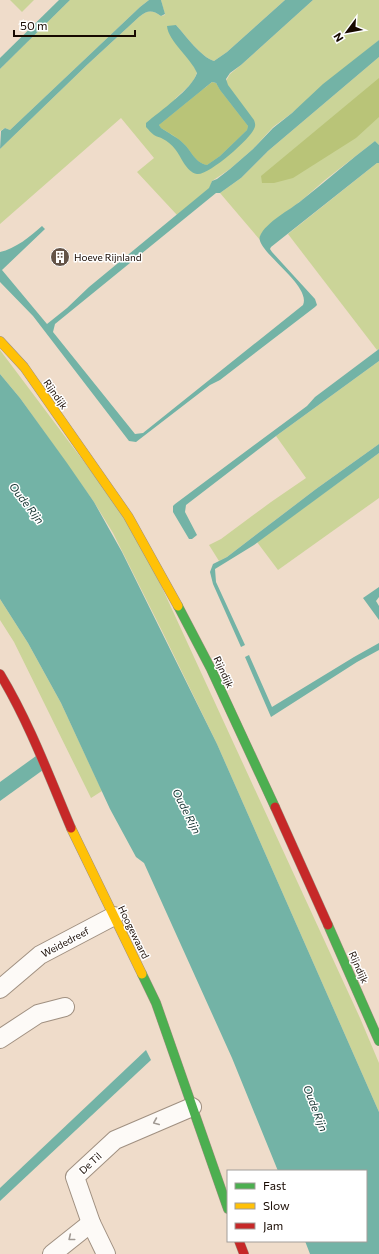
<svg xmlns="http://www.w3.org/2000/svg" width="379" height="1254" viewBox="0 0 379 1254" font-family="Commissioner,sans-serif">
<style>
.green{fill:#cbd498}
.forest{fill:#b9c478}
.water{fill:#73b3a6;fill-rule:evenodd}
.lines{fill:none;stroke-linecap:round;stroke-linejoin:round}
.street-casing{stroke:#a09081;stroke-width:20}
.fast-casing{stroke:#a09081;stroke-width:10}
.slow-casing{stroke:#a09081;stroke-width:10}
.jam-casing{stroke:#a09081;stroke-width:10}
.street{stroke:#fdfaf7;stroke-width:18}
.fast{stroke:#4caf50;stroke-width:9}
.slow{stroke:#ffc107;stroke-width:9}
.jam{stroke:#c62828;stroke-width:9}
.oneway{stroke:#a19a94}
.labels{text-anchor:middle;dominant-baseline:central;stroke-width:3;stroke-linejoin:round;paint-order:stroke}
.poi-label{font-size:10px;fill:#170900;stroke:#fff;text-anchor:start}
.street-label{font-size:10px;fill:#170900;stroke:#fff}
.water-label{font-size:11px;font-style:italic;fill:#14322f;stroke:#fff}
</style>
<rect width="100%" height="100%" fill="#efdcca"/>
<g class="green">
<path d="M10,0h24l-12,12z"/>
<path d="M70,0h79l-9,7 -130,123 -5,-2 -5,3v-62z"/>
<path d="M161,0h124l-58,52 -13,9c-13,-4 -28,-25 -38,-36l-6,9 20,26 7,12c-3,12 -14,19 -22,27l51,-18 4,-7 11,-9 72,-65h66v40l-87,73 -19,14 -20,22 -23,20 -18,12 -2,7 -33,27 -40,-43 17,-14 -33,-40 -121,106v-75l88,-85 51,-47c9,-7 13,-7 22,-1l4,-1z"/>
<path d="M379,57v88l-4,-4 -50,39 -23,20 -33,25 -9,11v4l-40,-47 21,-15 27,-27z"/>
<path d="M377,163h2v186l-2,1 -89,-116z"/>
<path d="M0,350l136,181 224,487 19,45v49l-162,-368 -55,-113 -49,-98 -19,-31 -74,-104 -20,-24z"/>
<path d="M379,361v83l-63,45 -89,68 -8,4 -10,-16 12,-6 50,-37 35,-24 -30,-42z"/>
<path d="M379,453v45l-101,72 -21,-28z"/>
<path d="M0,599l28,44 33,60 41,88 -11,7 -77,-156 -14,-22z"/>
</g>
<g class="forest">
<path d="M379,78v39l-23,21 -63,40 -19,5h-12l-1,-7z"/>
<path d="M212,82l4,1 4,7 28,36 -1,4 -27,26 -13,9c-12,-2 -16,-15 -24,-22 -6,-6 -15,-11 -22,-15l-2,-3z"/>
</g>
<g class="water">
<path d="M59,0h11l-70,69v-11z"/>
<path d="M149,0h12l4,14 -4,2c-9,-6 -13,-6 -22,1l-51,47 -88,85 1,-18 4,-3 5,2 130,-123z"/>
<path d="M285,0h28l-72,65 -11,8 -4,6 2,6 26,35c1,3 2,5 0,9 -4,10 -46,47 -57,45 -11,-2 -16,-18 -22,-25 -3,-4 -8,-8 -12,-10 -3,-2 -6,-2 -9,-4 -3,-2 -5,-5 -8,-8v-4c14,-12 46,-34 51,-50 -6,-15 -29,-32 -30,-47l9,-1c10,11 25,32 38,36l13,-9zM212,82l4,1 4,7 28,36 -1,4 -27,26 -13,9c-12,-2 -16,-15 -24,-22 -6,-6 -15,-10 -22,-15l-2,-3z"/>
<path d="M379,40v17l-111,94 -27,27 -21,15h-4l-161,131 -2,8 82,102 8,-1 160,-128c9,-20 -49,-55 -43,-69 6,-14 30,-26 42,-36 24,-19 48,-40 73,-59l4,4v18h-2l-106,84 -1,2 2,3 43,47 2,6 -2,2 -95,73 -10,5 -74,57 -7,-1 -96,-125 -33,-34v-30c15,-3 31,-16 42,-26l3,3 -43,41 45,54 20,-16 22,-21 120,-99 3,-7 5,-2 13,-10 23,-20 20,-21 19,-15 31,-29z"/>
<path d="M379,349v12l-103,75 -90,69 -1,7 12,23 -5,4h-3l-16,-27v-6l2,-2 132,-98 8,-9z"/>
<path d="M0,374l20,24 47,65 27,39 28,50 95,192 162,368v142h-69l-5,-13h61v-70h-88l-46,-113 -88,-195 -8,-6 -26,-48 -49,-106 -33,-60 -28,-44z"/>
<path d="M379,444v9l-125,92 -39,24 1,13 29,63 -4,2 -28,-63 -3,-12 3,-8 14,-7 89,-68z"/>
<path d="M379,587v10l-3,4 3,5v14l-16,-22z"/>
<path d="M379,643v7l-22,12 -86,55 -26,-60 4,-2 23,52 82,-50z"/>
<path d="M36,756l7,14 -43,31v-19z"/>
<path d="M146,1050l5,10 -151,141v-13z"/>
</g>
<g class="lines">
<defs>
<g id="street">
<path d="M0,989l40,-34 74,-39"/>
<path d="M0,1039l38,-25 27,-7"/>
<path d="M52,1254l39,-31"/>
<path d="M106,1254l-15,-31 -16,-46 40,-37 77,-33"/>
</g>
<g id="fast">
<path d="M178,606l33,63 64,138"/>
<path d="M328,925l51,116"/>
<path d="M142,974l14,29 72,206"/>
</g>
<g id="slow">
<path d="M0,341l24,26 104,149 50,90"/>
<path d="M71,828l71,146"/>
</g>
<g id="jam">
<path d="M0,674c29,48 49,102 71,154"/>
<path d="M275,807l53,118"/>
<path d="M239,1241l5,13"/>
</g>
</defs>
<use href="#street" class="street-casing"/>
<use href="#fast" class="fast-casing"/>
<use href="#slow" class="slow-casing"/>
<use href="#jam" class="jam-casing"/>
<use href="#street" class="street"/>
<use href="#fast" class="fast"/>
<use href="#slow" class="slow"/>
<use href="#jam" class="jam"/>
</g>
<defs><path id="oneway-chevron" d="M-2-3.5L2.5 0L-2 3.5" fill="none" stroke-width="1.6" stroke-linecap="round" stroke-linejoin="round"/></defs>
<g class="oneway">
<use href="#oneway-chevron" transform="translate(156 1122) rotate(157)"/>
<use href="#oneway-chevron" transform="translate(71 1238) rotate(141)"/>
</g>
<defs>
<symbol id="building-disc" viewBox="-11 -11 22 22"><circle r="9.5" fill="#635347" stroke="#fff"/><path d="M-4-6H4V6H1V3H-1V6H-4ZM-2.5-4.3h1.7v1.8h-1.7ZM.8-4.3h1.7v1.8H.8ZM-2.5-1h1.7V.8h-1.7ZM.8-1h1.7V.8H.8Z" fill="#fff"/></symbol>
</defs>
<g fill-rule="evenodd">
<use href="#building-disc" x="49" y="246" width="22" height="22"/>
</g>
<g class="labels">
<g class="poi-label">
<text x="74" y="257">Hoeve Rijnland</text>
</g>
<g class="street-label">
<text transform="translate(56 394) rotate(55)">Rijndijk</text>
<text transform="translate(224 672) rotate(65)">Rijndijk</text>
<text transform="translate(134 932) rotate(64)">Hoogewaard</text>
<text transform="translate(65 942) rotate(-28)">Weidedreef</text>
<text transform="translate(359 967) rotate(66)">Rijndijk</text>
<text transform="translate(90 1163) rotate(-43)">De Til</text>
</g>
<g class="water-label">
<text transform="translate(27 503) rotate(52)">Oude Rijn</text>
<text transform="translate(187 811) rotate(63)">Oude Rijn</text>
<text transform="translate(316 1108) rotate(69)">Oude Rijn</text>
</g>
</g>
<rect x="227" y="1170" width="140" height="72" fill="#ffffff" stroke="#a29d99"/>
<rect x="235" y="1183" width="20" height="6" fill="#4caf50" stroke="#a29d99"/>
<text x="263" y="1190" font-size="12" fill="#170900">Fast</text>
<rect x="235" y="1203" width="20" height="6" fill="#ffc107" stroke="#a29d99"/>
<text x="263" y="1210" font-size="12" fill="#170900">Slow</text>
<rect x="235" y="1223" width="20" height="6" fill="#c62828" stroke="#a29d99"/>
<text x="263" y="1230" font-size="12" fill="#170900">Jam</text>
<g transform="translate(347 32) rotate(238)" stroke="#ffffff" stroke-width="3" paint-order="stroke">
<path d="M0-3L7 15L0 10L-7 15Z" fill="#170900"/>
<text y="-6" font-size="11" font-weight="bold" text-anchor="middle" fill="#170900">N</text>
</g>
<path d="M14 30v6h121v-6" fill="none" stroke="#170900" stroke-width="2"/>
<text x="20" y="30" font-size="12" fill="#170900" stroke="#ffffff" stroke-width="3" paint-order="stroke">50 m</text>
</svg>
